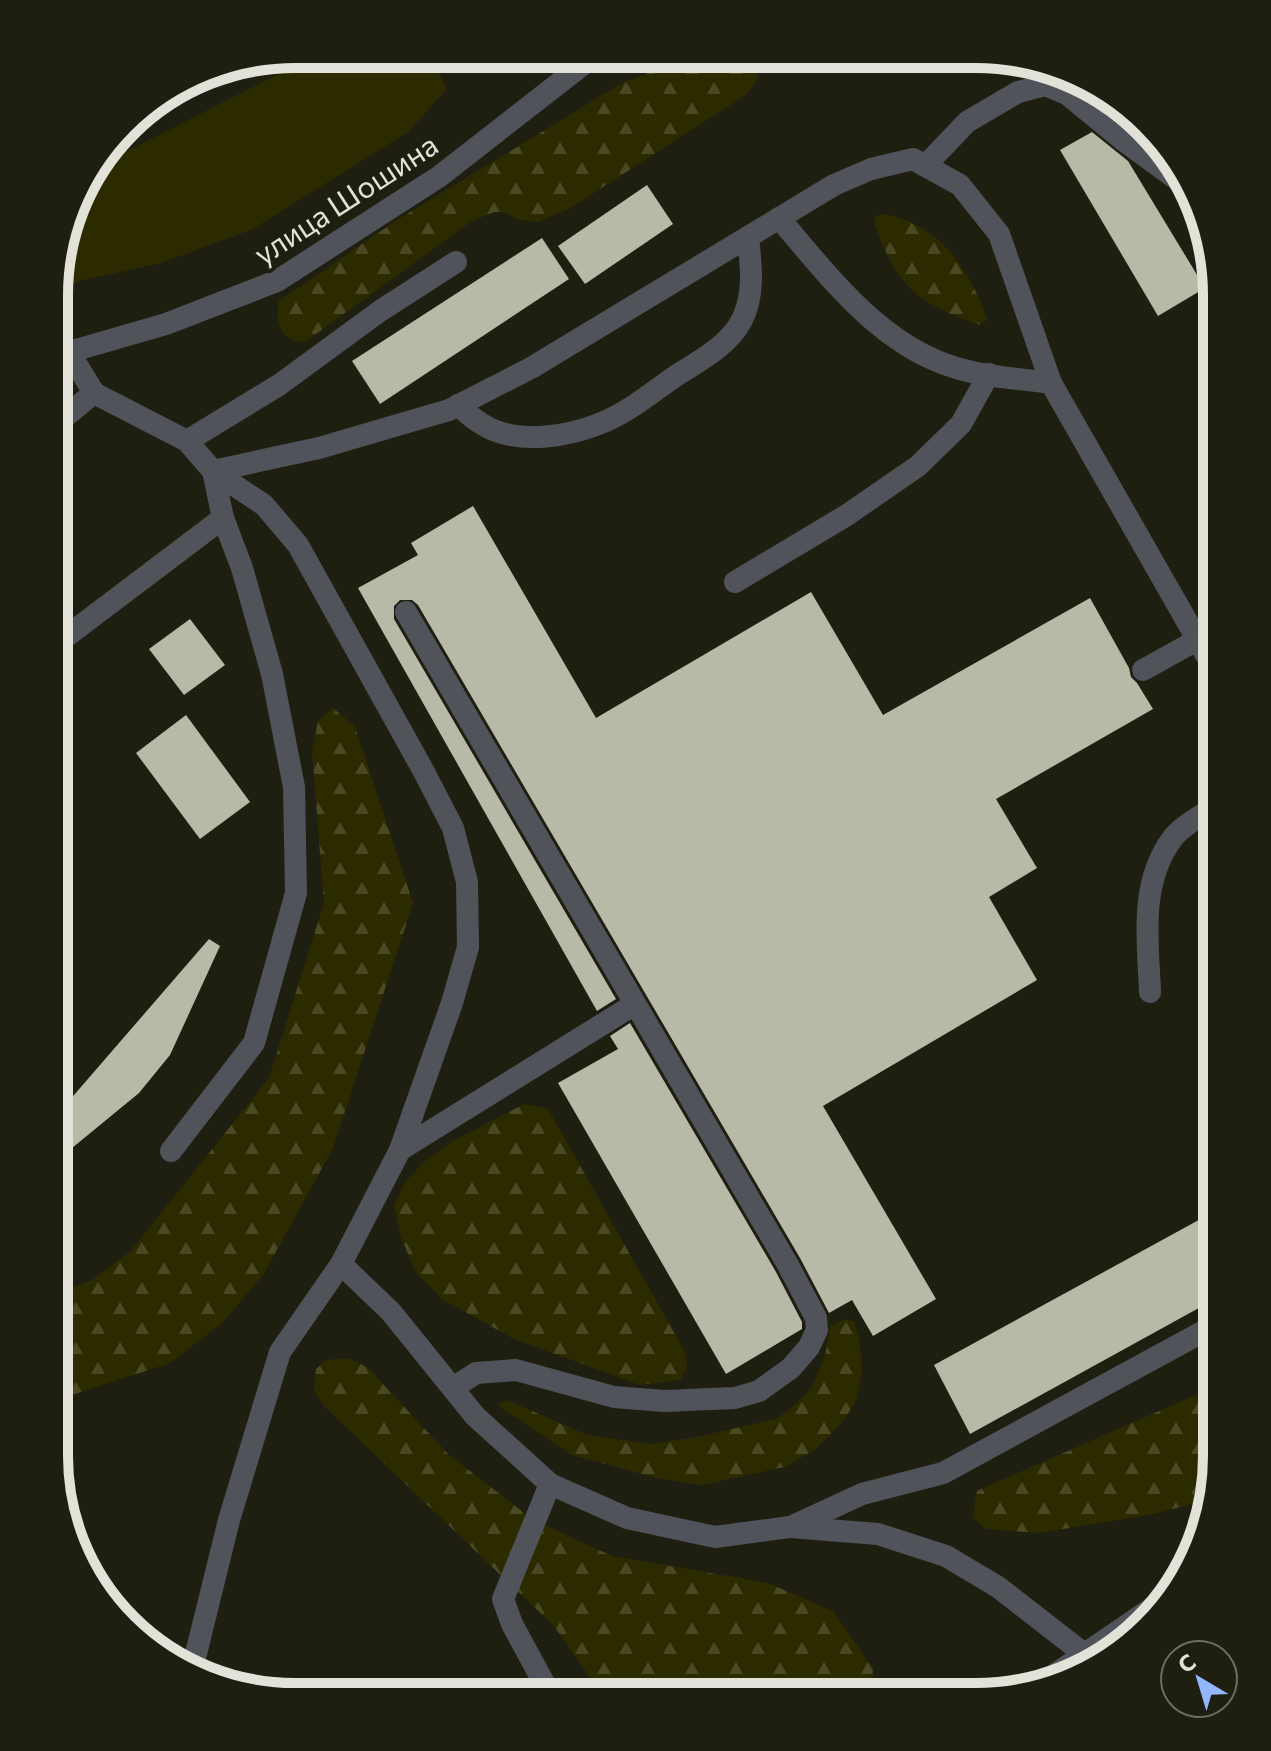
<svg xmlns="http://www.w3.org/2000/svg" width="1271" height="1751" viewBox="0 0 1271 1751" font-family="Commissioner,sans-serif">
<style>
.forest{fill:url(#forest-firs)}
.garden{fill:#2c2b00}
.building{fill:#b8b9a6}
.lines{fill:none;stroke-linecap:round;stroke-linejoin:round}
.service{stroke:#50535a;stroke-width:22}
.minor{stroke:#50535a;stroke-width:22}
.labels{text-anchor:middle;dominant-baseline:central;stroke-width:8;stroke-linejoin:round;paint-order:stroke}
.street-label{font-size:30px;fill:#e2e2d8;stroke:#1f1f11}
.rim{fill:none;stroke:#e2e2d8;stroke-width:10}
</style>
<defs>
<pattern id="forest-firs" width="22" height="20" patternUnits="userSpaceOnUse" patternTransform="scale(2)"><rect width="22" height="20" fill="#2c2b00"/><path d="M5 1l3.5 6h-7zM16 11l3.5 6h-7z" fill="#4a4924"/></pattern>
</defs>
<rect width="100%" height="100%" fill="#1f1f11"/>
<g class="forest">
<path d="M694,55h55l9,9v15l-11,15 -178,115 -32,13 -21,-3 -11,-7h-11l-22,9 -167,121c-25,0 -30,-20 -26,-41l118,-81 225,-137z"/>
<path d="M884,214c56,11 85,54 103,105l-7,6c-63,-21 -85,-40 -106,-104l2,-5z"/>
<path d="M333,708l22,19 58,176 -80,245 -70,127 -41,48 -52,40 -101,33 -15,12v-113l38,-15 39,-29 138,-173 55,-175 -12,-152 6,-30z"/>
<path d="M524,1104l24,5 137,243 2,16 -7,12 -40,5 -126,-46 -72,-40 -26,-27 -15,-34 -7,-32 11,-24 20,-21 28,-20z"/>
<path d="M845,1319l9,2 5,19 3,31 -6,29 -11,19 -29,30 -32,18 -82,18 -45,-7 -85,-23 -73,-49 3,-4 5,-2 80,35 63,9 42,-6 84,-19 18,-13 17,-17 14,-33 5,-30z"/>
<path d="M348,1358l19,9 81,87 84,65 80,37 156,27 65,28 40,58 -2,28 -268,-1 -49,-70 -230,-220 -10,-15 2,-22 10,-9z"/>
<path d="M1216,1386v86l-9,28 -58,15 -111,18 -52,-4 -13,-12 4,-26z"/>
</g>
<path class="garden" d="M318,54h112l17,35 -39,43 -155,97 -92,34 -82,18 -23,11v-29l30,-88 4,-5z"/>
<g class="building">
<path d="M1092,132l36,29 77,127 -47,28 -98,-166z"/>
<path d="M647,185l26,39 -88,60 -27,-38z"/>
<path d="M542,238l27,41 -189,125 -28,-43z"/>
<path d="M473,506l123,212 215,-126 72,123 207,-117 39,70 2,9 6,6 16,26 -157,90 41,69 -48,29 48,83 -214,126 113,193 -63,37 -21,-36 -23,13 -29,-55 -382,-653 -6,-5h-12l-6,6v13l222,380 -19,12 -239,-423 60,-33 -7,-12z"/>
<path d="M190,619l35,46 -41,30 -35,-46z"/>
<path d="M186,715l64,87 -50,37 -64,-86z"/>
<path d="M209,939l11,7 -50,109 -31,38 -84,69v-45z"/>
<path d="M630,1023l146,249 26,50v7l-76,45 -168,-291 60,-34 -8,-13z"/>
<path d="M1217,1210v88l-247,136 -36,-69z"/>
</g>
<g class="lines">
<g class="service">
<path d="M925,166l42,-44 51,-30 27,-7 22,9 56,46 70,51"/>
<path d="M779,218c53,62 108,137 193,154 25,6 53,7 79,11"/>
<path d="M94,393l93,48 26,30 106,-23 130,-38 82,-42 303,-183 37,-16 42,-10 47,26 39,49 52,149 166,291"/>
<path d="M458,405c8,7 15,14 24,19 34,22 88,13 124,-3 25,-11 48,-30 71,-46 23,-14 52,-30 65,-55 13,-27 9,-54 6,-83"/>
<path d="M56,424l38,-31 -25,-41"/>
<path d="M187,441l92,-56 101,-74 76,-49"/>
<path d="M213,471l51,34 34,40 125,225 30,58 14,54 1,65 -16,56 -52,147 -59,114 50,48 84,104 75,68 77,34 88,19 75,-10 88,7 68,22 52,31 85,66"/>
<path d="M735,582l112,-67 71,-49 43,-42 28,-50"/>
<path d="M406,612l382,653 28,53 1,12 -8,17 -18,21 -32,23 -24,7 -71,3 -50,-4 -98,-27 -40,3 -23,15"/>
<path d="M55,645l168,-127 -10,-47"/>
<path d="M1143,670l54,-30"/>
<path d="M1150,992c-2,-51 -11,-108 22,-153 9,-13 31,-24 45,-34"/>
<path d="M400,1150l235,-146"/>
<path d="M171,1151l83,-108 42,-150 -2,-106 -22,-113 -30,-106 -19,-50"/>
<path d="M550,1484l-47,115 9,25 39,72"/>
<path d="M795,1525l67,-31 81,-21 274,-149"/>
<path d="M193,1666l36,-146 51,-168 61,-88"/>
<path d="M1045,1681l123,-84"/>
</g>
<path class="minor" d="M56,358l13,-6 97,-28 111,-43 163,-105 155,-121"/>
</g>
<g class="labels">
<g class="street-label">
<text transform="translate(345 198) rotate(-33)">улица Шошина</text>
</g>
</g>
<path d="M0 0H1271V1751H0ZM295 68H976A227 227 0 0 1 1203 295V1456A227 227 0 0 1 976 1683H295A227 227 0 0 1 68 1456V295A227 227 0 0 1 295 68Z" fill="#1f1f11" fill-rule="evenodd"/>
<path class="rim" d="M295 68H976A227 227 0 0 1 1203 295V1456A227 227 0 0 1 976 1683H295A227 227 0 0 1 68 1456V295A227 227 0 0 1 295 68Z"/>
<g transform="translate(1199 1679) rotate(322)"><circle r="38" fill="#1f1f11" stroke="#6d6d61" stroke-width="2"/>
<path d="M0-6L14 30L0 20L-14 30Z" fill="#93b7fd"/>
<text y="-12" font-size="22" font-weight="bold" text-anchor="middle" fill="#e2e2d8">С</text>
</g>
</svg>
